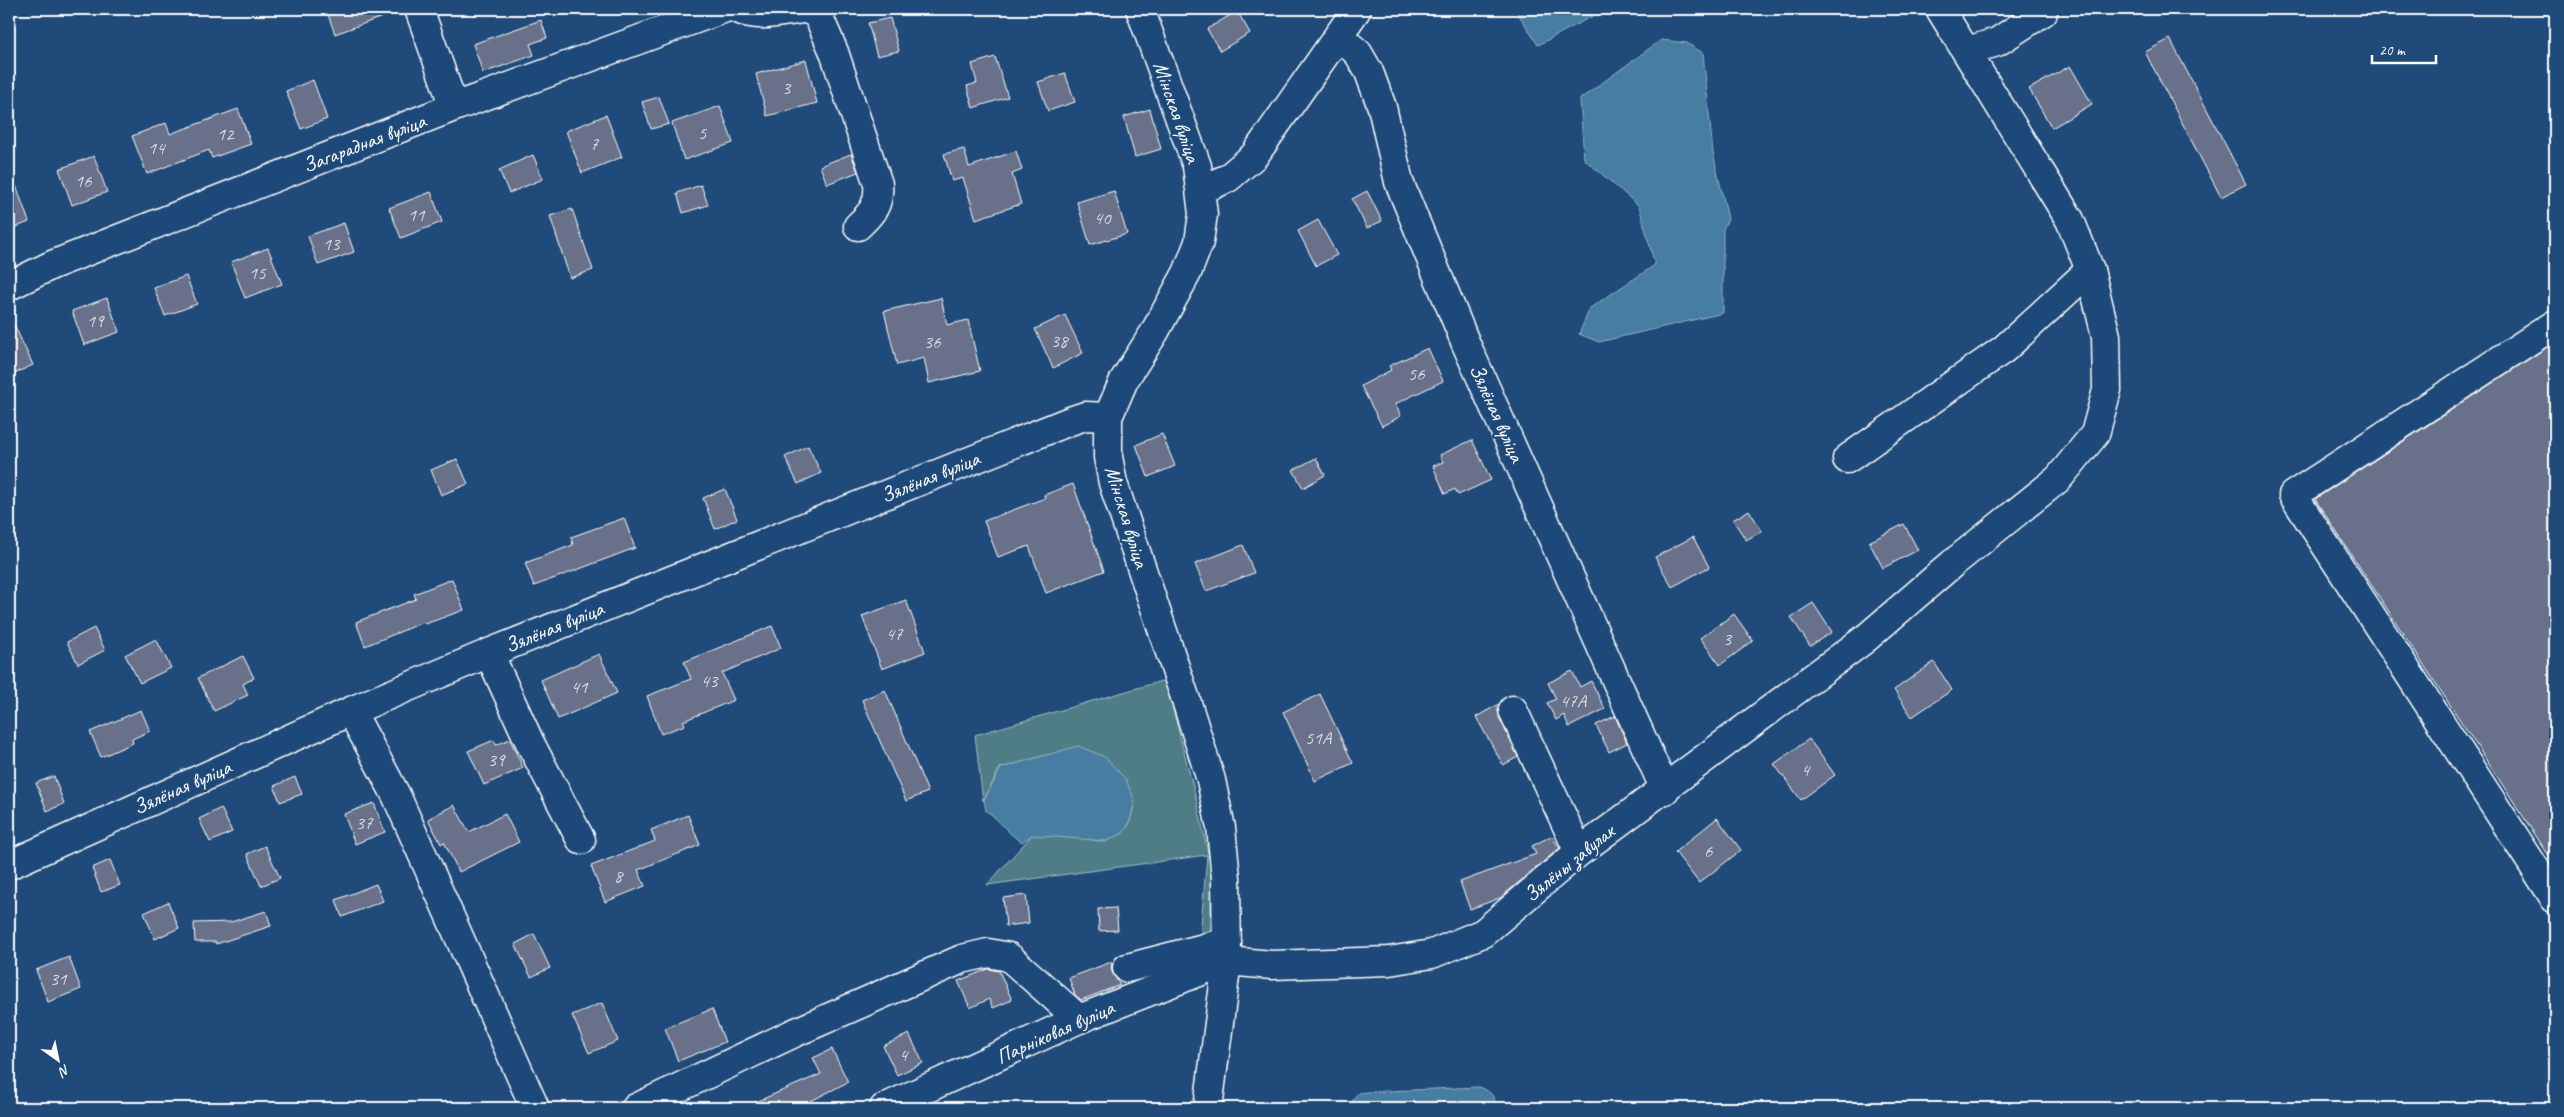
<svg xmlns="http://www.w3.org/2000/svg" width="2564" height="1117" viewBox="0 0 2564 1117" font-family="Caveat,sans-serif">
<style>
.green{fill:#507d86;stroke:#a8bec2}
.water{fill:#467da0;stroke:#90b1c6}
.building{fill:#687189;stroke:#fff}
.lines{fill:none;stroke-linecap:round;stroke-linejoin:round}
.minor-casing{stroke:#fff;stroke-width:31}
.minor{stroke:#1f4a7a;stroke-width:28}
.labels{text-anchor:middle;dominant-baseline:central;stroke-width:4.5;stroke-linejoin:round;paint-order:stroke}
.number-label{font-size:19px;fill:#d9dce2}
.street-label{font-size:21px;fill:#fff;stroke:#1f4a7a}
</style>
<rect width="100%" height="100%" fill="#1f4a7a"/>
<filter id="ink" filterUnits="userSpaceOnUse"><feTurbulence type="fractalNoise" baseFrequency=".02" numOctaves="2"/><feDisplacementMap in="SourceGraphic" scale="10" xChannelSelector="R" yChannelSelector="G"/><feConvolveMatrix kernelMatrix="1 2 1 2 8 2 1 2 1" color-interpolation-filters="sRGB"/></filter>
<g filter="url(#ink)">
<path class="green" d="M1165,680l32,121 15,71 -2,81 -11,-4 8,-94 -220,30 46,-51 42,3 30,5 17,-9 7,-8 6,-23 -58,-55 -77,21 -17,33 -8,-66z"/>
<g class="water">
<path d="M1515,9h91l-68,36z"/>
<path d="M1661,40l26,3 16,10 10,100 15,66 -5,10v84l-124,29 -20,-8 11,-26 65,-43 -16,-59 -55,-47 -4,-60z"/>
<path d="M1078,746l27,11 21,23 9,21 -6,23 -6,9 -17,8 -74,-6 -10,7c-14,-7 -22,-23 -36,-31l-2,-11 17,-32z"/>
<path d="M1478,1087c13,4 16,8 18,21h-143v-9l5,-6 8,-1z"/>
</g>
<g class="building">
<path d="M326,9h72l1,2 -64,23z"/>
<path d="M1237,11l13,22 -30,18 -13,-22z"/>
<path d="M890,18l9,33 -22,5 -9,-33z"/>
<path d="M541,20l6,18 -17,6 4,11 -51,18 -10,-29z"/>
<path d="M2170,39l76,145 -25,13 -76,-145z"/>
<path d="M995,57l13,40 -35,11 -6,-22 10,-3 -5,-19z"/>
<path d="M806,60l11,43 -50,13 -11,-42z"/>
<path d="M2070,66l22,38 -40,24 -23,-39z"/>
<path d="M1065,73l10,29 -27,9 -10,-29z"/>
<path d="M313,80l14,39 -26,10 -15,-38z"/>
<path d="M659,97l10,27 -18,5 -9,-27z"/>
<path d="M720,106l13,37 -49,17 -12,-37z"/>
<path d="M238,109l13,35 -39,14 -3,-8 -62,24 -15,-38 34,-13 4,11z"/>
<path d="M1150,109l11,40 -26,8 -11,-40z"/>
<path d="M606,115l16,42 -40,16 -16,-42z"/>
<path d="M964,149l5,18 47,-16 6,19 -10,4 9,30 -45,15 -13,-41 -11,3 -8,-27z"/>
<path d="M851,154l7,18 -31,12 -7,-18z"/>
<path d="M533,155l10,24 -34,14 -10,-23z"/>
<path d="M94,156l13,36 -35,13 -13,-36z"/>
<path d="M11,171l18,51 -20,8v-58z"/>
<path d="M701,185l7,20 -25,8 -6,-20z"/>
<path d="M1114,191l13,43 -37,11 -13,-43z"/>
<path d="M1367,191l15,30 -15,7 -15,-29z"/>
<path d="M431,192l11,30 -41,16 -12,-30z"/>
<path d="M572,209l21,61 -23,8 -20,-62z"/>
<path d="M1318,220l19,35 -21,11 -18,-35z"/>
<path d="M344,223l10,29 -36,13 -10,-29z"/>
<path d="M268,248l14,36 -37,14 -14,-36z"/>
<path d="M186,276l11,28 -32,12 -11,-28z"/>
<path d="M107,298l12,34 -35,13 -12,-34z"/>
<path d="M941,298l6,27 21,-5 12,51 -51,12 -5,-25 -27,7 -13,-54z"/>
<path d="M9,314l24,51 -24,11z"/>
<path d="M1065,315l18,38 -30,15 -18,-39z"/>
<path d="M2555,342v523l-240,-366z"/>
<path d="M1428,348l15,33 -48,23 6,12 -19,10 -21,-40 30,-16 -2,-4z"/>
<path d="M1162,434l13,32 -27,11 -12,-32z"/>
<path d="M1472,440l19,40 -33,15 -3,-6 -10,5 -12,-28 10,-4 -3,-7z"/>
<path d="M808,446l13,27 -23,11 -13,-27z"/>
<path d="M1316,458l9,17 -22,13 -10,-18z"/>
<path d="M457,459l11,25 -27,11 -10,-25z"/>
<path d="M1073,484l31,87 -58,22 -17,-47 -31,11 -14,-36 61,-23 -1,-3z"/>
<path d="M725,489l12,30 -22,10 -12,-31z"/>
<path d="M1749,510l13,21 -16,9 -13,-20z"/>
<path d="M624,518l11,30 -101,38 -9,-23 48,-18 -2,-8z"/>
<path d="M1904,524l14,26 -35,18 -14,-26z"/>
<path d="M1693,537l16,30 -37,20 -17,-30z"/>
<path d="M1243,545l11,28 -48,18 -11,-27z"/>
<path d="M452,579l12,31 -39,14 -1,-2 -59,24 -9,-24 60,-23 -2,-5z"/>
<path d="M906,600l19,52 -43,17 -20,-53z"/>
<path d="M1813,603l19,29 -22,14 -19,-29z"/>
<path d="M1734,614l19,27 -33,24 -20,-27z"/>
<path d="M772,626l9,22 -59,25 12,27 -51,21 2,4 -24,9 -14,-38 44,-17 -7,-17z"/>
<path d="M94,628l11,22 -27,14 -11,-22z"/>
<path d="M156,639l15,29 -31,15 -15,-28z"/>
<path d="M599,654l18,39 -59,26 -17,-39z"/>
<path d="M243,656l11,22 -11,6 5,11 -34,16 -16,-33z"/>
<path d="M1934,662l18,28 -40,27 -18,-27z"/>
<path d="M1572,671l8,16 11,-6 14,28 -36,18 -5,-12 -8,5 -9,-17 9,-4 -8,-16z"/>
<path d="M885,690l43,102 -22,9 -44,-101z"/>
<path d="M1320,694l33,69 -38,18 -32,-69z"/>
<path d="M1499,704v13l19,40 -15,8 -27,-48z"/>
<path d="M141,710l9,21 -18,8 1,4 -32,14 -11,-25z"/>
<path d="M1615,716l12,27 -18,9 -13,-27z"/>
<path d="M510,739l13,29 -39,17 -16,-34 26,-11 2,5z"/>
<path d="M1809,739l26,36 -34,25 -27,-36z"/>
<path d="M54,776l10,28 -17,7 -11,-28z"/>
<path d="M295,777l7,17 -22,8 -6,-16z"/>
<path d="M374,803l11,29 -30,12 -11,-30z"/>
<path d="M454,805l15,27 36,-18 14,28 -60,30 -15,-30 -3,2 -13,-25z"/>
<path d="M221,808l11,24 -22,10 -11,-23z"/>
<path d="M688,815l12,30 -62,25 7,16 -40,16 -14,-36 64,-25 -4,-11z"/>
<path d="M1717,818l24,32 -42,33 -24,-31z"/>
<path d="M1551,836l9,12 -60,50 -30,11 -10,-27 76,-28 -4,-8z"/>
<path d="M265,846l15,32 -19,8 -14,-32z"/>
<path d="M110,860l10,25 -19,7 -9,-24z"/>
<path d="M376,884l7,17 -41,16 -6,-17z"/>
<path d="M1026,895l3,28 -23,3 -3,-28z"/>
<path d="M168,902l11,26 -24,11 -11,-26z"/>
<path d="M1116,908l2,22 -19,1 -1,-22z"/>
<path d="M266,911l5,15 -55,18v-2h-21l-1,-19 37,-1z"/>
<path d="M534,934l16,34 -19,9 -16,-33z"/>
<path d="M69,957l12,32 -33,13 -12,-32z"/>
<path d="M1111,962l1,10 8,13 -39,15 -6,-5 -6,-17z"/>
<path d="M988,969l11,2 13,29 -19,8 -4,-9 -19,9 -12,-27z"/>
<path d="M602,1003l16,38 -29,12 -17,-38z"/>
<path d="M712,1009l13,33 -47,19 -13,-33z"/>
<path d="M909,1034l14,29 -26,12 -14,-29z"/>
<path d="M832,1049l16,33 -39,20 3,6h-70l79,-34 -8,-16z"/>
</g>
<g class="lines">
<defs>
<g id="minor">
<path d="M419,9l35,98"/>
<path d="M737,9c23,10 42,3 66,0"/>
<path d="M807,9l11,6 16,37 44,132c2,20 -6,29 -20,42"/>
<path d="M1140,9l57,157 6,48 -4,28 -12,31 -33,60 -30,47 -16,37v40l5,26 73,217 25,80 10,48 5,50 1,83 -19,147"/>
<path d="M1338,36l20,17 11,19 13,35 17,75 67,162 199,446"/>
<path d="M1967,51l30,-9 46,-30"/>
<path d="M1201,190l27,-12 26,-22 103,-147"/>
<path d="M9,286l43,-21 402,-158 269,-98"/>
<path d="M2555,324l-262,171 262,404"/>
<path d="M1847,459l157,-110 86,-79"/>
<path d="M489,653l41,90 51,97"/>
<path d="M1513,710l66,142"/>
<path d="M351,711l45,84 139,313"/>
<path d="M9,865l342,-154 138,-58 581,-232 15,-5 23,1"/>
<path d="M1127,968l100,-26"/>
<path d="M636,1108l158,-75 168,-74 26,-6 21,4 70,62"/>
<path d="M884,1108l195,-89 148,-58 45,4 117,-4 43,-7 51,-21 96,-81 286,-213 87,-75 106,-85 37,-45 12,-44 -1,-54 -16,-66 -20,-50 -130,-211"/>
</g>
</defs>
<use href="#minor" class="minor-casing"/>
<use href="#minor" class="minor"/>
</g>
</g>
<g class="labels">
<g class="number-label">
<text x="786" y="88">3</text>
<text x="702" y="133">5</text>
<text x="225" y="134">12</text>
<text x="594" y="144">7</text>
<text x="156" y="148">14</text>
<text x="83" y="181">16</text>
<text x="416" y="215">11</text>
<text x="1102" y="218">40</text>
<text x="331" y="244">13</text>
<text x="257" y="273">15</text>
<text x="95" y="321">19</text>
<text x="1059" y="341">38</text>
<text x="932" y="342">36</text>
<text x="1416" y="374">56</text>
<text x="894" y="634">47</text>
<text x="1727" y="639">3</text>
<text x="709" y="681">43</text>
<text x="579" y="687">41</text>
<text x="1573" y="701">47А</text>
<text x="1318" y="738">51А</text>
<text x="496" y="760">39</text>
<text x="1805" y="770">4</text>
<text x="364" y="823">37</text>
<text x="1708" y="851">6</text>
<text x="618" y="876">8</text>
<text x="58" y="979">31</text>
<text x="903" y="1055">4</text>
</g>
<g class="street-label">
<text transform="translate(1177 112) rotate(71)">Мінская вуліца</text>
<text transform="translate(364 143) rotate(-21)">Загарадная вуліца</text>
<text transform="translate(1497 413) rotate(66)">Зялёная вуліца</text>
<text transform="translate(930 477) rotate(-22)">Зялёная вуліца</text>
<text transform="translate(1127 517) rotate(73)">Мінская вуліца</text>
<text transform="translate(554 627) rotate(-22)">Зялёная вуліца</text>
<text transform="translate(182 787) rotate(-24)">Зялёная вуліца</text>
<text transform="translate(1569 863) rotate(-39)">Зялёны завулак</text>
<text transform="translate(1055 1032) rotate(-24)">Парніковая вуліца</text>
</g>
</g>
<rect width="2564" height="1117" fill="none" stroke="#1f4a7a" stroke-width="30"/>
<rect x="15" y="15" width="2534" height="1087" fill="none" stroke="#fff" stroke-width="2" filter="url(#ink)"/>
<g transform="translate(58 1060) rotate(147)" stroke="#1f4a7a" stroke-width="4" paint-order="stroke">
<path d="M0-4L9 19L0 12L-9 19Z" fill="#ffffff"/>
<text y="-8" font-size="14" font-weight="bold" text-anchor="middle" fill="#ffffff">N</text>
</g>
<path d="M2372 55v8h64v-8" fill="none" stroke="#ffffff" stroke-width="2.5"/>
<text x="2379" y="55" font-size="15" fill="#ffffff" stroke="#1f4a7a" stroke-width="4" paint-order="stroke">20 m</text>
</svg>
